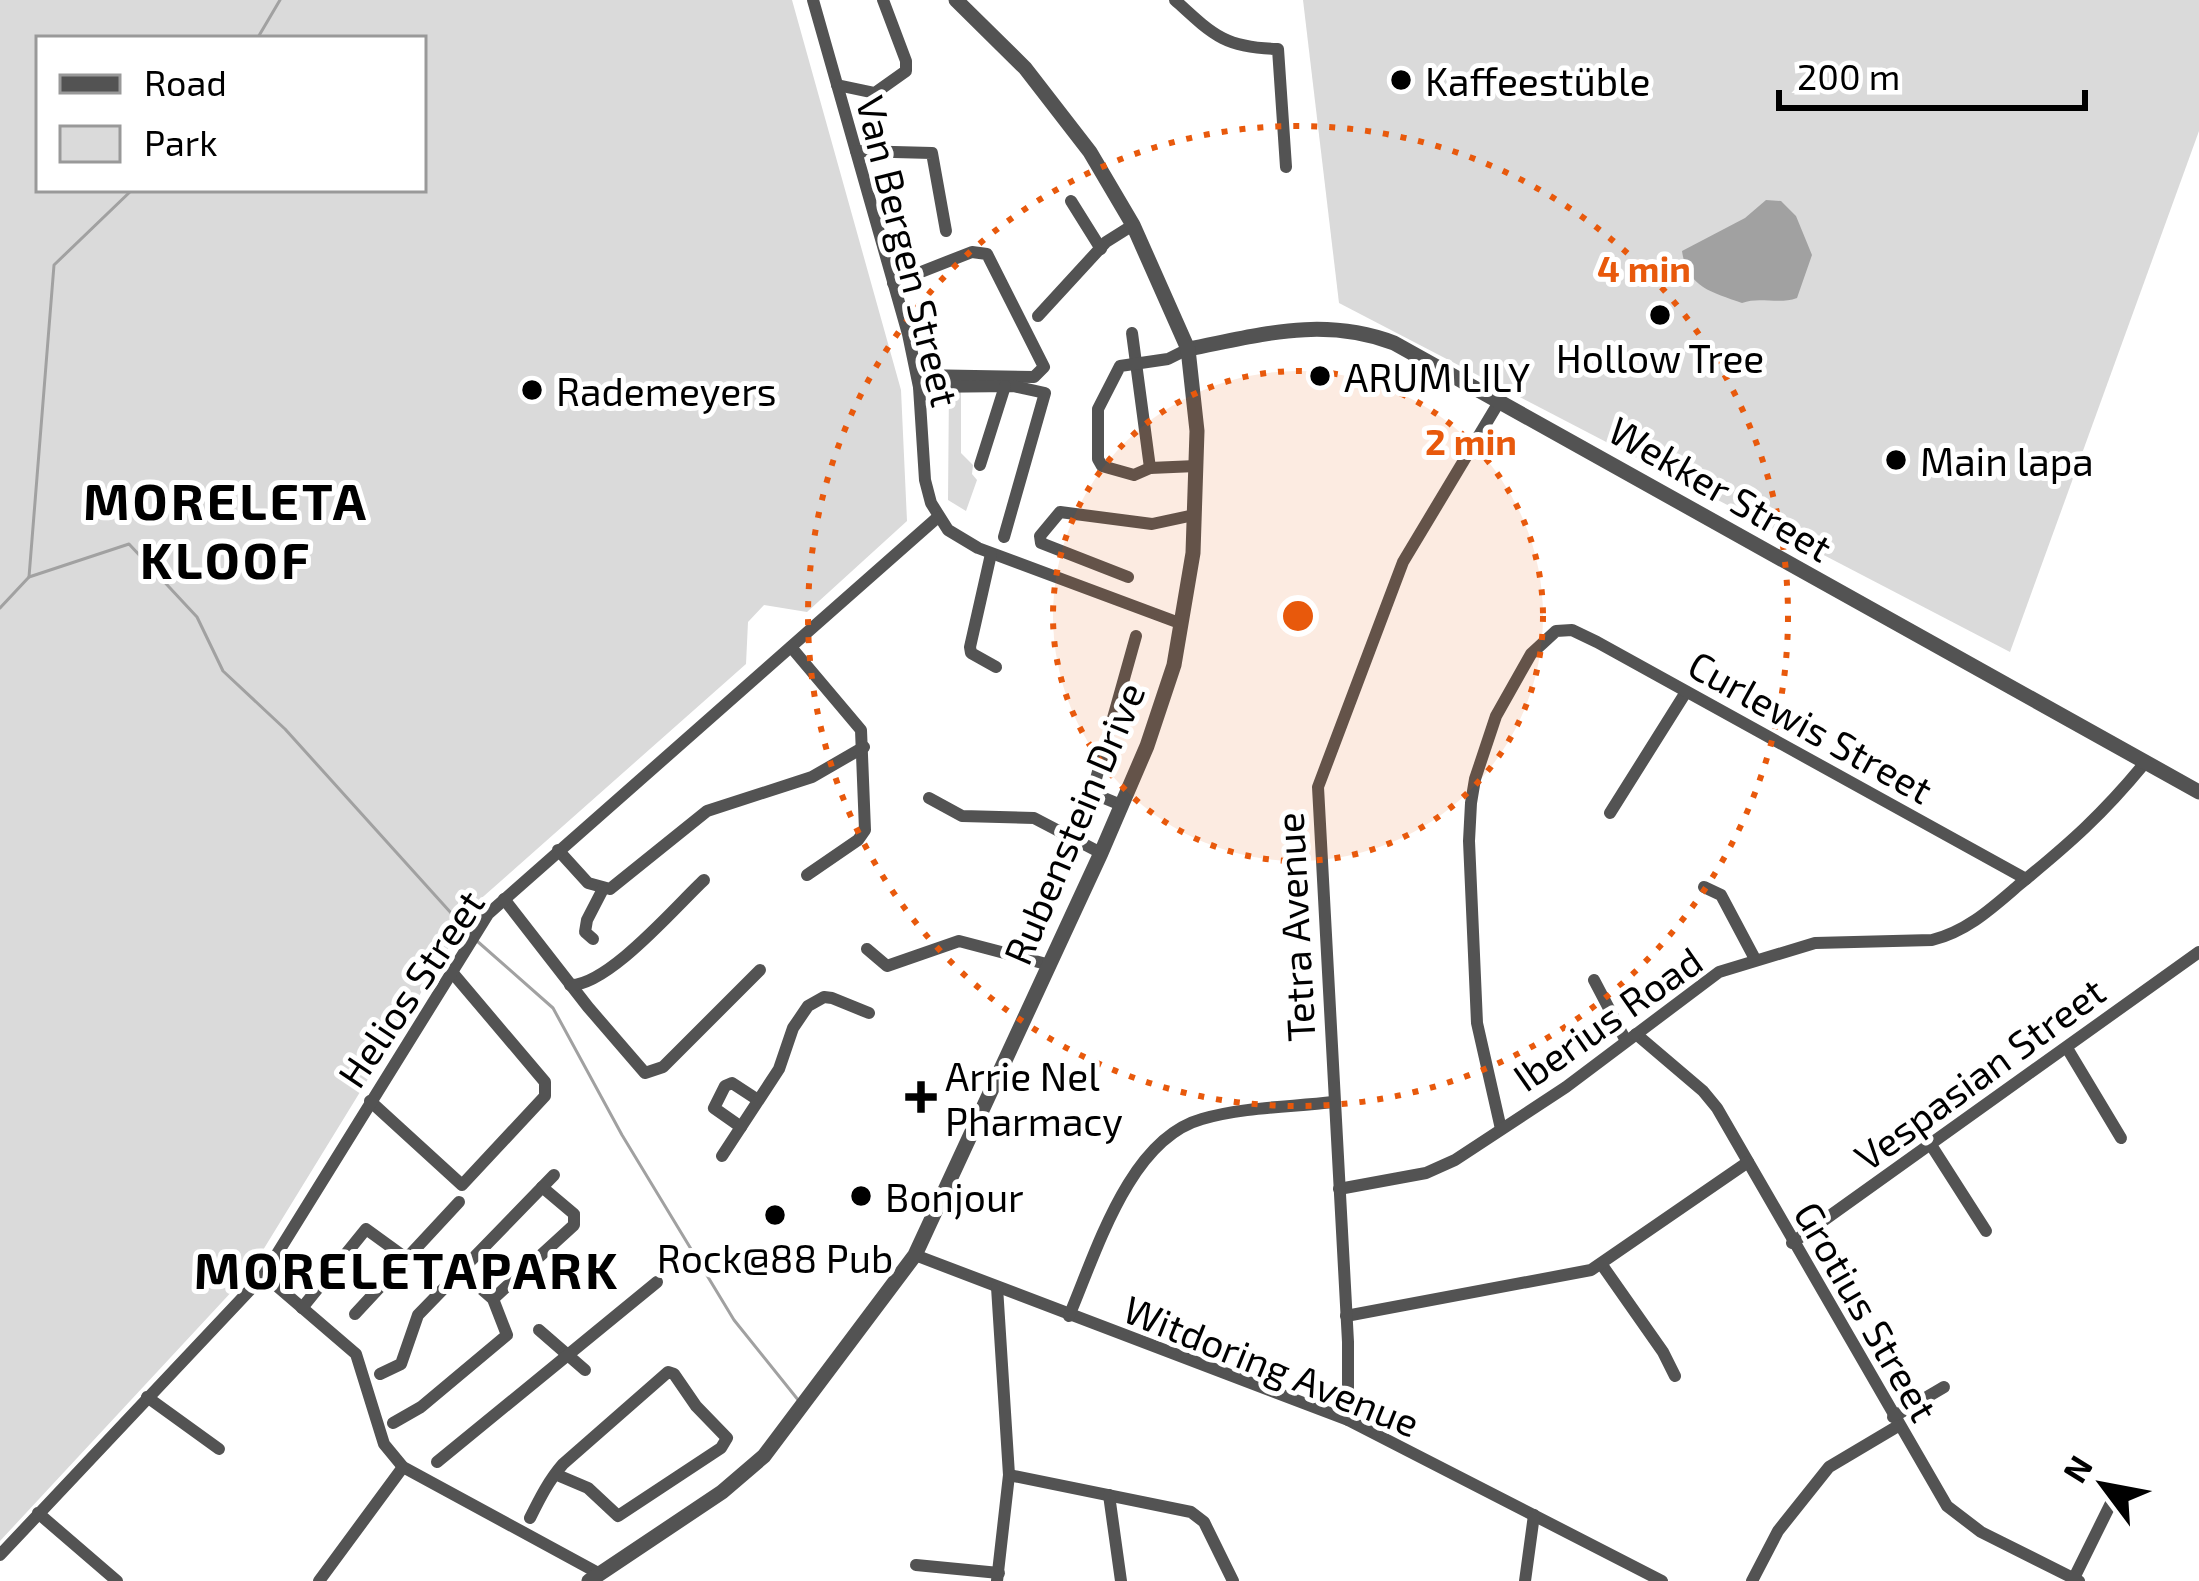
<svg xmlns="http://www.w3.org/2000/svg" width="2199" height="1581" viewBox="0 0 2199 1581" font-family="'Exo 2',sans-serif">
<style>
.green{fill:#dadada;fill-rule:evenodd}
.water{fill:#a1a1a1}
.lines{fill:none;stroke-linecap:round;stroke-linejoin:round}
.stream{stroke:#a1a1a1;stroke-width:3}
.minor{stroke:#535353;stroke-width:12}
.tertiary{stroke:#535353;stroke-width:15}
.ring{fill:none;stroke:#e8590c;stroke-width:6;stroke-dasharray:6 12}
.poi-dot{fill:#000;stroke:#fff;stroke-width:4.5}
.labels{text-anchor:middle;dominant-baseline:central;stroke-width:10;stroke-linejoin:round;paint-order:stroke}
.poi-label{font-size:39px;fill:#000;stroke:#fff;text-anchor:start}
.street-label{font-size:39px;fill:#000;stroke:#fff}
.district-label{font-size:51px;font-weight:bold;letter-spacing:3px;fill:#000;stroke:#fff}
.centre{fill:#e8590c;stroke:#fff;stroke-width:6}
.ring-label{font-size:36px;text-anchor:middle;font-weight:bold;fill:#e8590c;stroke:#fff;stroke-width:10;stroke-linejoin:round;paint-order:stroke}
</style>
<rect width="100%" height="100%" fill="#fff"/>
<g class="green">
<path d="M0,0h792l109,390 6,131 -100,91 -43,-7 -16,17 -2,42 -270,239 -227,370 -249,268zM39,39h384v150h-384z"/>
<path d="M1303,0h896v131l-189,521 -671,-349z"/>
<path d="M949,387h12v66l12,12 -1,9 5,6 -11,31 -18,-11z"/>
</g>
<path class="water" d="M1766,200l15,1 15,15 16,39 -15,43c-19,7 -37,-2 -55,5 -31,-11 -55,-16 -60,-52l63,-33z"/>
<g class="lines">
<g class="stream">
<path d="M257,39l23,-39"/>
<path d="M29,577l100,-33 68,73 26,54 62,58 185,205"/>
<path d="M0,608l29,-31 25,-312 79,-76"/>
<path d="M477,941l76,67 69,127 112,185 65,81"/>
</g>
<g class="minor">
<path d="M813,0l95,334 11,53 6,93 6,23 17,27 30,18 204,76"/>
<path d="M1175,0c38,35 50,48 103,49l8,118"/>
<path d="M837,85l38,8 31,-22v-10l-23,-61"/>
<path d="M856,151l76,2 14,78"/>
<path d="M1071,201l30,48"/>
<path d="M893,283l79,-31 15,2 57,113 -10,10 -117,-2"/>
<path d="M1038,316l68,-74 27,-17"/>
<path d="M1132,333l18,135"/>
<path d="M1188,349l-20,10 -48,7 -22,43v50l4,7 32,9 16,-7 46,-2"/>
<path d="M919,387l94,-1 32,7 -41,144"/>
<path d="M980,465l25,-79"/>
<path d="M991,554l-21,93 1,6 25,14"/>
<path d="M1128,577l-87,-34 -1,-7 20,-24 92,12 42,-9"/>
<path d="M791,647l70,83 4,100 -7,10 -51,35"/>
<path d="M929,798l33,18 72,2 67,35"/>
<path d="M1121,805l-29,-12 44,-157"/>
<path d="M1610,813l76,-121"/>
<path d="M558,850l30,33 22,6 97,-78 105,-34 52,-30"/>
<path d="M1704,887l17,8 34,64"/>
<path d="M504,899l84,108 57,66 18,-6 97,-97"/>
<path d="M593,939l-8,-7 2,-12 16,-31"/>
<path d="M867,949l20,17 72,-25 91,24"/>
<path d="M1594,980l32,61"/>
<path d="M570,985c38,1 106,-79 134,-105"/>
<path d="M1636,1034l67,57 14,17 230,398 34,26 98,49"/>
<path d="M2067,1048l54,90"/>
<path d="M370,1101l92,84 83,-89v-14l-94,-111"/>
<path d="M741,1127l-27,-19 11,-22 7,-3 26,17"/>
<path d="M1501,1129l-24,-106 -8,-182 2,-38 4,-24 21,-63 35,-62 25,-23 16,-1 25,12 429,237"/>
<path d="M1931,1145l55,86"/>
<path d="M722,1156l57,-87 14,-41 15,-22 16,-9 8,1 37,15"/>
<path d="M1339,1189l87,-16 29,-13 111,-73 153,-115 96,-29 117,-3c36,-9 61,-33 88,-56 50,-41 82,-69 124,-120"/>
<path d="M1792,1243l407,-291"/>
<path d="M915,1255l433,165 314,161"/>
<path d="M1602,1265l61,87 12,24"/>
<path d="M264,1275l92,79 28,90 19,23 197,107"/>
<path d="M997,1287l12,188 -12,106"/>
<path d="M493,1299l81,-74v-11l-32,-27"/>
<path d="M302,1308l64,-79 40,29"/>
<path d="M355,1314l104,-112"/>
<path d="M1069,1316c27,-63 60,-177 133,-197 41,-12 89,-12 131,-17"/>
<path d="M1346,1316l245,-46 157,-108"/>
<path d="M539,1330l46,40"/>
<path d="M380,1374l21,-10 17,-49 136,-140"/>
<path d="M147,1397l72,52"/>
<path d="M1893,1417l51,-30"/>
<path d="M1348,1420v-78l-30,-555 85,-225 96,-160"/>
<path d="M393,1423l28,-16 86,-72 -14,-36 -32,-28"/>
<path d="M437,1462l220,-180"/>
<path d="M1009,1475l182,37 13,10 29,59"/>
<path d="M1109,1495l12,86"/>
<path d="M38,1513l79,68"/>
<path d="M530,1518c10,-20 19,-38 33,-54l105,-92 6,2 22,32 31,32 -6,10 -103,68 -30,-28 -33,-14"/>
<path d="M0,1555l264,-280 224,-361 450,-397"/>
<path d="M916,1565l83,8"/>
<path d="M2074,1578l45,-91"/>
<path d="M319,1581l84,-114"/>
<path d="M1525,1581l9,-66"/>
<path d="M1752,1581l26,-50 51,-64 69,-41"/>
</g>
<g class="tertiary">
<path d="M1188,349c73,-14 134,-33 206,-6l805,449"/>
<path d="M589,1581l133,-89 42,-36 151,-201 186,-402 46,-107 27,-81 19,-112 4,-122 -9,-82 -55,-124 -43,-73 -65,-84 -69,-68"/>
</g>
</g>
<circle cx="1298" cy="616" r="245" fill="#e8590c" fill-opacity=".12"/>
<g class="ring">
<circle cx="1298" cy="616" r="245"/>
<circle cx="1298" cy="616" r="490"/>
</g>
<g class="poi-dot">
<circle cx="1401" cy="80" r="12"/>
<circle cx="1660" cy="315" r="12"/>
<circle cx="1320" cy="376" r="12"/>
<circle cx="532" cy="390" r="12"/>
<circle cx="1896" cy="460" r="12"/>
<path d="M915 1079h12v12h12v12h-12v12h-12v-12h-12v-12h12z"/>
<circle cx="861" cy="1196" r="12"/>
<circle cx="775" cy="1215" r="12"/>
</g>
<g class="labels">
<g class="poi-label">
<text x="1425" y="80">Kaffeestüble</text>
<text x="1660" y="357" text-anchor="middle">Hollow Tree</text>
<text x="1344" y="376">ARUM LILY</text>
<text x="556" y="390">Rademeyers</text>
<text x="1920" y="460">Main lapa</text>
<text x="945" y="1075">Arrie Nel<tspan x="945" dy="45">Pharmacy</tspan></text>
<text x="885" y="1196">Bonjour</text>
<text x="775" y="1257" text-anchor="middle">Rock@88 Pub</text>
</g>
<g class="street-label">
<text transform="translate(909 251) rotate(76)">Van Bergen Street</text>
<text transform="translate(1721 488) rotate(30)">Wekker Street</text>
<text transform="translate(1811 726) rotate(29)">Curlewis Street</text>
<text transform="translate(1073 823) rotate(-67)">Rubenstein Drive</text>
<text transform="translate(1294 927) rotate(-93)">Tetra Avenue</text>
<text transform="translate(410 988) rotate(-56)">Helios Street</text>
<text transform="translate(1607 1018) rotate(-35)">Iberius Road</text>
<text transform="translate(1979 1073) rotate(-36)">Vespasian Street</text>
<text transform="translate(1867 1311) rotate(60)">Grotius Street</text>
<text transform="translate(1272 1365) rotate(22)">Witdoring Avenue</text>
</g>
<g class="district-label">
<text x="226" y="499">MORELETA<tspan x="226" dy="59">KLOOF</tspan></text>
<text x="407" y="1268">MORELETAPARK</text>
</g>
</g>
<circle cx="1298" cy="616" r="18" class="centre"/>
<g class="ring-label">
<text x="1644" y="282">4 min</text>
<text x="1471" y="455">2 min</text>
</g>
<rect x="36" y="36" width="390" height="156" fill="#ffffff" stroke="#999999" stroke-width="3"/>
<rect x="60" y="75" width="60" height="18" fill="#535353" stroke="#999999" stroke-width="3"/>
<text x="144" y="96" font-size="36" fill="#000000">Road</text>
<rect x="60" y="126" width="60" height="36" fill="#dadada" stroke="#999999" stroke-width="3"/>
<text x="144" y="156" font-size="36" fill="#000000">Park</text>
<g transform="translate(2103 1485) rotate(302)" stroke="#ffffff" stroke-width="9" paint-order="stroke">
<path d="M0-9L21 45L0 30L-21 45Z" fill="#000000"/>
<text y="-18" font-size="33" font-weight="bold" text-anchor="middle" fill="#000000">N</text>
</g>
<path d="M1779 90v18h306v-18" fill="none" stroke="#000000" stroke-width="6"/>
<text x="1797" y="90" font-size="36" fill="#000000" stroke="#ffffff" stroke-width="9" paint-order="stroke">200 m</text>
</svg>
